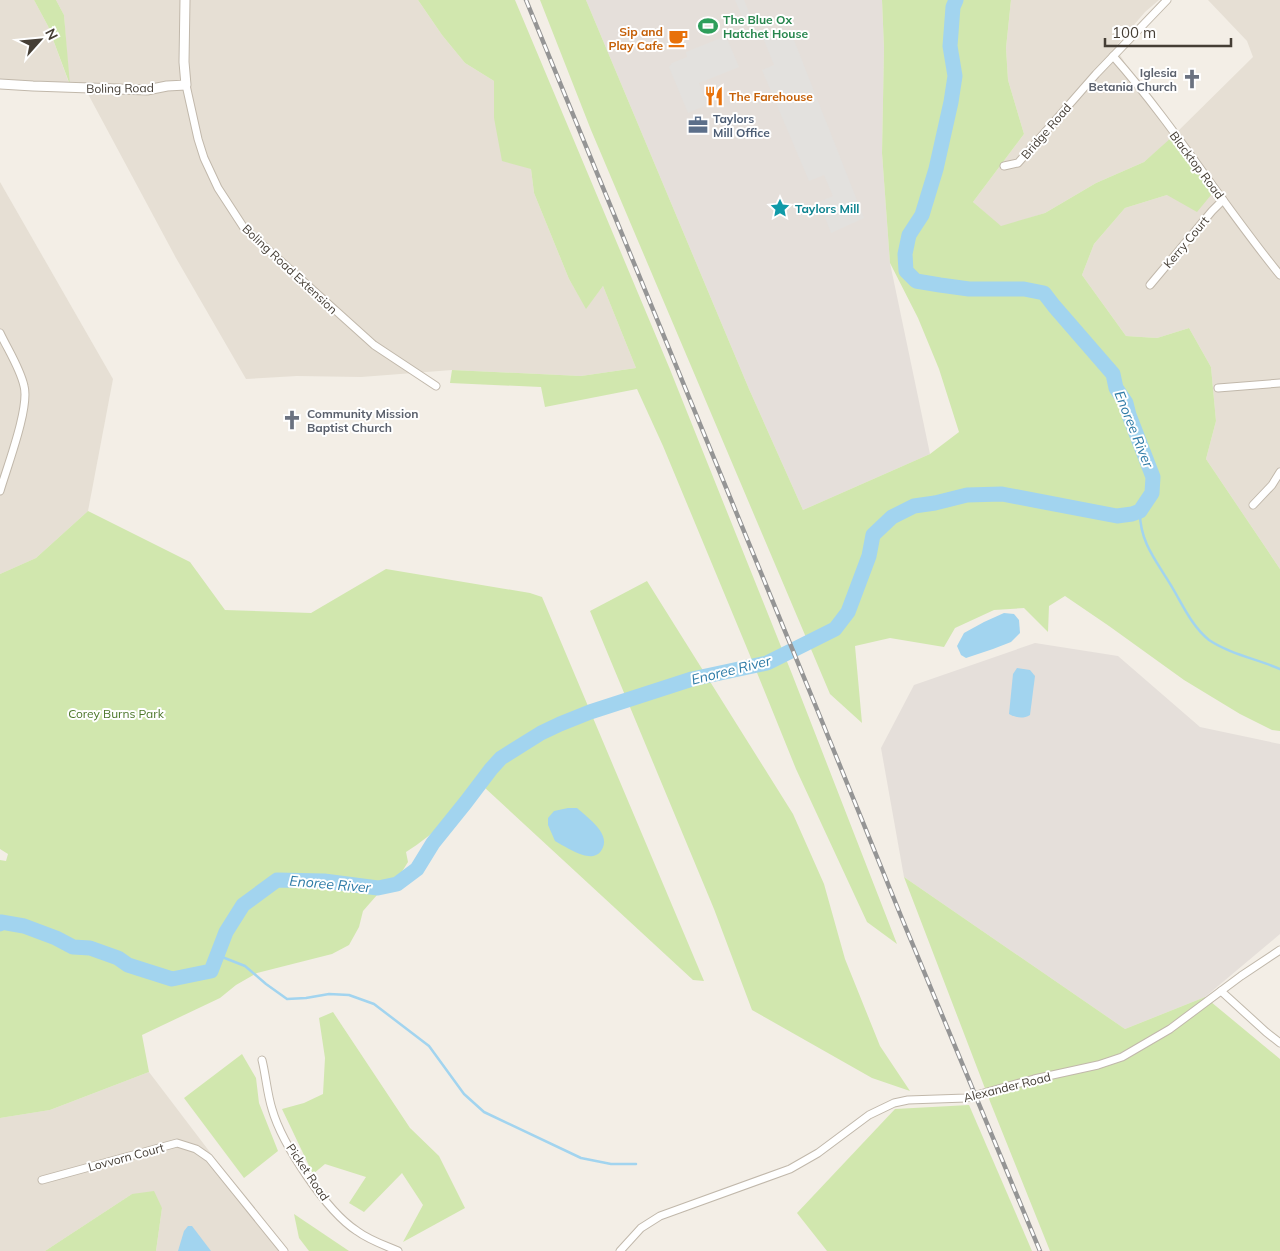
<svg xmlns="http://www.w3.org/2000/svg" width="1280" height="1251" viewBox="0 0 1280 1251" font-family="Mulish,sans-serif">
<style>
.residential{fill:#e6dfd4}
.industrial{fill:#e5dfda}
.green{fill:#d1e7ae}
.parking{fill:#e3e1de}
.water{fill:#a2d4ef}
.lines{fill:none;stroke-linecap:round;stroke-linejoin:round}
.stream{stroke:#a2d4ef;stroke-width:2.5}
.river{stroke:#a2d4ef;stroke-width:15}
.minor-casing{stroke:#c1b8ab;stroke-width:9}
.tertiary-casing{stroke:#c1b8ab;stroke-width:11}
.minor{stroke:#fff;stroke-width:7}
.tertiary{stroke:#fff;stroke-width:9}
.rail-casing{stroke:#959595;stroke-width:4.5}
.rail{stroke:#fff;stroke-width:2.5;stroke-dasharray:8;stroke-linecap:butt}
.labels{text-anchor:middle;dominant-baseline:central;stroke-width:4;stroke-linejoin:round;paint-order:stroke}
.leisure-label{font-size:12px;font-weight:bold;fill:#27864d;stroke:#fff;text-anchor:start}
.food-label{font-size:12px;font-weight:bold;fill:#c56008;stroke:#fff;text-anchor:end}
.worship-label{font-size:12px;font-weight:bold;fill:#5b616d;stroke:#fff;text-anchor:end}
.street-label{font-size:12px;fill:#453e35;stroke:#fff}
.service-label{font-size:12px;font-weight:bold;fill:#4e5e75;stroke:#fff;text-anchor:start}
.culture-label{font-size:12px;font-weight:bold;fill:#0d838f;stroke:#fff;text-anchor:start}
.park-label{font-size:12px;fill:#4b7629;stroke:#fff}
.water-label{font-size:14px;font-style:italic;fill:#2e7ba7;stroke:#fff}
</style>
<rect width="100%" height="100%" fill="#f3eee6"/>
<g class="residential">
<path d="M0,0h34l14,26 21,57 -5,-68 -8,-15h362l24,35 23,28 29,18v37l37,51 3,24 35,86 17,29 17,-22 33,82 -55,8 -129,-6 -91,7 -64,-1 -51,3 -70,-121 -88,-164 -18,-9 -70,-6z"/>
<path d="M1011,0h148l-14,12 -30,35 57,90 81,-80 -6,-16 -39,-41h72v569l-74,-110 10,-38 -5,-54 -22,-39 -32,10 -31,-2 -44,-61 12,-31 31,-36 42,-13 26,-31 -21,-26 -28,24 -48,21 -51,30 -44,14 -28,-25 51,-68 -16,-54 -2,-32z"/>
<path d="M0,182l113,197 -25,132 -52,47 -36,16z"/>
<path d="M149,1072l136,179h-129l6,-43 -30,-14 -87,57h-45v-133l50,-8z"/>
</g>
<g class="industrial">
<path d="M586,0h296l2,48 -2,105 8,110 40,191 -127,56 -54,-121z"/>
<path d="M1035,643l83,13 82,71 80,17v190l-75,63 -80,32 -221,-152 -23,-129 33,-63z"/>
</g>
<g class="green">
<path d="M34,0h22l8,15 6,70 -22,-59z"/>
<path d="M418,0h97l154,367 123,307 105,270 -30,-22 -71,-153 -47,-116 -86,-207 -26,-57 -92,18 -4,-20 -91,-4 2,-13 129,6 55,-8 -33,-82 -17,23 -17,-30 -35,-86 -3,-24 -29,-8 -8,-43v-37l-29,-18 -23,-28z"/>
<path d="M540,0h46l163,389 54,121 127,-56 29,-22 -20,-63 -21,-51 -28,-55 -8,-110 2,-105 -2,-48h129l-5,48 2,32 16,54 -51,68 28,24 44,-13 51,-30 48,-21 28,-25 44,52 -19,23 -30,-17 -42,13 -31,36 -12,31 44,61 31,2 32,-10 22,39 5,54 -10,38 74,110v162l-8,-1 -32,-16 -56,-34 -75,-54 -44,-30 -16,10 -1,26 -24,-24 -30,2 -39,18 -11,19 -54,-9 -35,8 7,77 -32,-29 -239,-564z"/>
<path d="M88,511l102,51 35,48 86,3 75,-44 144,24 12,4 162,384 -11,-1 -209,-193c-25,22 -49,47 -78,65l2,10 -12,19 -19,14 -14,16 -4,16 -10,18 -17,9 -75,19 -21,12 -16,13 -78,37 7,37 -99,38 -50,8v-258l6,1 2,-7 -8,-5v-275l36,-16z"/>
<path d="M647,581l146,233 31,70 21,75 35,87 30,45 -38,-13 -120,-68 -38,-101 -124,-298z"/>
<path d="M904,877l221,152 80,-32 75,62v192h-230l-59,-147z"/>
<path d="M333,1012l77,116 29,28 26,52 -62,34 20,-37 -21,-32 -38,39 -15,-9 17,-26 -41,-13 -12,10 -31,-65 22,-6 19,-9 2,-36 -6,-40z"/>
<path d="M242,1054l14,24 3,25 19,48 -34,27 -60,-80z"/>
<path d="M969,1105l63,146h-205l-30,-38 98,-104z"/>
<path d="M154,1191l8,17 -6,43h-111l87,-57z"/>
<path d="M294,1214l55,37h-40l-10,-13z"/>
</g>
<g class="parking">
<path d="M735,0h9l8,20 -7,3z"/>
<path d="M790,30l74,188 -33,15 -12,-31 14,-6 -9,-21 -15,6 -47,-111 12,-5 -10,-25z"/>
<path d="M726,36l13,31 -40,16 8,22 -19,8 -19,-46 3,-4 15,-6 -1,-5z"/>
</g>
<g class="water">
<path d="M1004,613l10,1 5,6 1,13 -9,9 -18,7 -27,9 -5,-3 -4,-9 7,-13 20,-11z"/>
<path d="M1017,668l13,2 5,6 -5,39c-7,4 -13,3 -21,-1l4,-40z"/>
<path d="M568,808h9c11,10 36,27 24,43 -4,6 -12,6 -18,4 -10,-3 -19,-9 -28,-14l-7,-16v-7l6,-7z"/>
<path d="M188,1226h4l19,25h-33l6,-20z"/>
</g>
<g class="lines">
<g class="stream">
<path d="M1140,511c-1,34 21,55 36,83 9,16 18,34 33,46 21,14 48,19 71,29"/>
<path d="M217,955l28,11 21,18 21,15 19,-1 23,-4 20,1 25,9 55,42 35,48 20,18 97,46 30,6h25"/>
</g>
<path class="river" d="M0,924l1,-2 23,4 32,12 17,9 17,1 28,10 10,7 44,14 39,-8 15,-39 17,-27 34,-25 47,1 54,7 19,-4 20,-15 16,-26 33,-41 25,-33 10,-11 40,-25 19,-9 30,-12 102,-33 75,-16 68,-34 13,-17 21,-56 4,-21 19,-18 22,-11 21,-3 32,-8 35,-1 115,22 15,-2 8,-3 12,-18 1,-16 -24,-62 -3,-12 -10,-15 -3,-14 -59,-68 -10,-13 -20,-4h-55l-29,-4 -24,-4 -10,-10 -1,-17 4,-19 13,-20 14,-46 15,-67 4,-26 -5,-30 3,-39 3,-7"/>
<defs>
<g id="minor">
<path d="M1113,56c61,69 109,148 167,219"/>
<path d="M186,85l12,54 6,19 14,30 26,40 130,117 62,41"/>
<path d="M1004,166l14,-3 78,-89 71,-74"/>
<path d="M1150,285l62,-74 11,-11"/>
<path d="M0,333c8,17 20,35 24,53 6,21 -17,81 -24,105"/>
<path d="M1218,388l62,-5"/>
<path d="M1253,505l19,-20 8,-13"/>
<path d="M1221,991l45,41 14,11"/>
<path d="M262,1060c4,16 5,33 10,49 10,35 54,102 85,122 12,9 27,14 41,20"/>
<path d="M42,1180l135,-37 19,6 13,9 75,93"/>
<path d="M620,1251l21,-23 19,-12 130,-47 28,-16 51,-38 25,-12 14,-3 58,-2 68,-19 64,-14 24,-8 48,-28 71,-53 39,-26"/>
</g>
<path id="tertiary" d="M0,84l33,2 114,4 20,-4 19,-1 -2,-23 1,-62"/>
</defs>
<use href="#minor" class="minor-casing"/>
<use href="#tertiary" class="tertiary-casing"/>
<use href="#minor" class="minor"/>
<use href="#tertiary" class="tertiary"/>
<defs>
<path id="rail" d="M526,0l295,719 82,202 137,330"/>
</defs>
<use href="#rail" class="rail-casing"/>
<use href="#rail" class="rail"/>
</g>
<defs>
<symbol id="stadium-bare" viewBox="-9 -9 18 18"><path d="M0-5a6.5 5 0 1 0 0 10a6.5 5 0 1 0 0-10ZM-3.5-1.8h7v3.6h-7Z" fill="#2e9e5b" stroke="#fff" stroke-width="2.5" paint-order="stroke"/></symbol>
<symbol id="cafe-bare" viewBox="-9 -9 18 18"><path d="M-5.5-4.5H6V0H3Q3 3.5 0 3.5H-2.5Q-5.5 3.5-5.5 0ZM3-3.2v2h1.7v-2ZM-6 4.5H4V6H-6Z" fill="#e8710a" stroke="#fff" stroke-width="2.5" paint-order="stroke"/></symbol>
<symbol id="church-bare" viewBox="-9 -9 18 18"><path d="M-1.2-6h2.4v3.5h3.3v2.4h-3.3V6h-2.4V-.1h-3.3v-2.4h3.3Z" fill="#6b7280" stroke="#fff" stroke-width="2.5" paint-order="stroke"/></symbol>
<symbol id="restaurant-bare" viewBox="-9 -9 18 18"><path d="M-5-6h1v4h1v-4h1v4h1v-4h1v5L-1.5 .5V6h-2V.5L-5-1ZM5-6V6H3V1.5H1.5Q1.5-4 5-6Z" fill="#e8710a" stroke="#fff" stroke-width="2.5" paint-order="stroke"/></symbol>
<symbol id="office-bare" viewBox="-9 -9 18 18"><path d="M-6-3h4V-5.5h4V-3h4V5H-6ZM-1-4.5V-3h2v-1.5ZM-6 0V1H6V0Z" fill="#5c6f8a" stroke="#fff" stroke-width="2.5" paint-order="stroke"/></symbol>
<symbol id="sight-bare" viewBox="-9 -9 18 18"><path d="M0-6L1.8-2.2L6-1.7L2.9 1.2L3.7 5.4L0 3.3L-3.7 5.4L-2.9 1.2L-6-1.7L-1.8-2.2Z" fill="#0f9aa8" stroke="#fff" stroke-width="2.5" paint-order="stroke"/></symbol>
</defs>
<g fill-rule="evenodd">
<use href="#stadium-bare" x="694" y="12" width="28" height="28"/>
<use href="#cafe-bare" x="664" y="24" width="28" height="28"/>
<use href="#church-bare" x="1178" y="65" width="28" height="28"/>
<use href="#restaurant-bare" x="700" y="82" width="28" height="28"/>
<use href="#office-bare" x="684" y="111" width="28" height="28"/>
<use href="#sight-bare" x="766" y="194" width="28" height="28"/>
<use href="#church-bare" x="278" y="406" width="28" height="28"/>
</g>
<g class="labels">
<g class="leisure-label">
<text x="723" y="19">The Blue Ox<tspan x="723" dy="14">Hatchet House</tspan></text>
</g>
<g class="food-label">
<text x="663" y="31">Sip and<tspan x="663" dy="14">Play Cafe</tspan></text>
<text x="729" y="96" text-anchor="start">The Farehouse</text>
</g>
<g class="worship-label">
<text x="1177" y="72">Iglesia<tspan x="1177" dy="14">Betania Church</tspan></text>
<text x="307" y="413" text-anchor="start">Community Mission<tspan x="307" dy="14">Baptist Church</tspan></text>
</g>
<g class="street-label">
<text transform="translate(120 88) rotate(-1)">Boling Road</text>
<text transform="translate(1046 131) rotate(-49)">Bridge Road</text>
<text transform="translate(1197 165) rotate(53)">Blacktop Road</text>
<text transform="translate(1186 242) rotate(-50)">Kerry Court</text>
<text transform="translate(290 269) rotate(43)">Boling Road Extension</text>
<text transform="translate(1007 1087) rotate(-14)">Alexander Road</text>
<text transform="translate(126 1157) rotate(-15)">Lovvorn Court</text>
<text transform="translate(308 1172) rotate(56)">Picket Road</text>
</g>
<g class="service-label">
<text x="713" y="118">Taylors<tspan x="713" dy="14">Mill Office</tspan></text>
</g>
<g class="culture-label">
<text x="795" y="208">Taylors Mill</text>
</g>
<g class="park-label">
<text x="116" y="713">Corey Burns Park</text>
</g>
<g class="water-label">
<text transform="translate(1134 429) rotate(68)">Enoree River</text>
<text transform="translate(731 670) rotate(-14)">Enoree River</text>
<text transform="translate(330 884) rotate(5)">Enoree River</text>
</g>
</g>
<g transform="translate(40 40) rotate(63)" stroke="#ffffff" stroke-width="4" paint-order="stroke">
<path d="M0-4L9 19L0 12L-9 19Z" fill="#453e35"/>
<text y="-8" font-size="14" font-weight="bold" text-anchor="middle" fill="#453e35">N</text>
</g>
<path d="M1105 38v8h126v-8" fill="none" stroke="#453e35" stroke-width="2.5"/>
<text x="1112" y="38" font-size="15" fill="#453e35" stroke="#ffffff" stroke-width="4" paint-order="stroke">100 m</text>
</svg>
